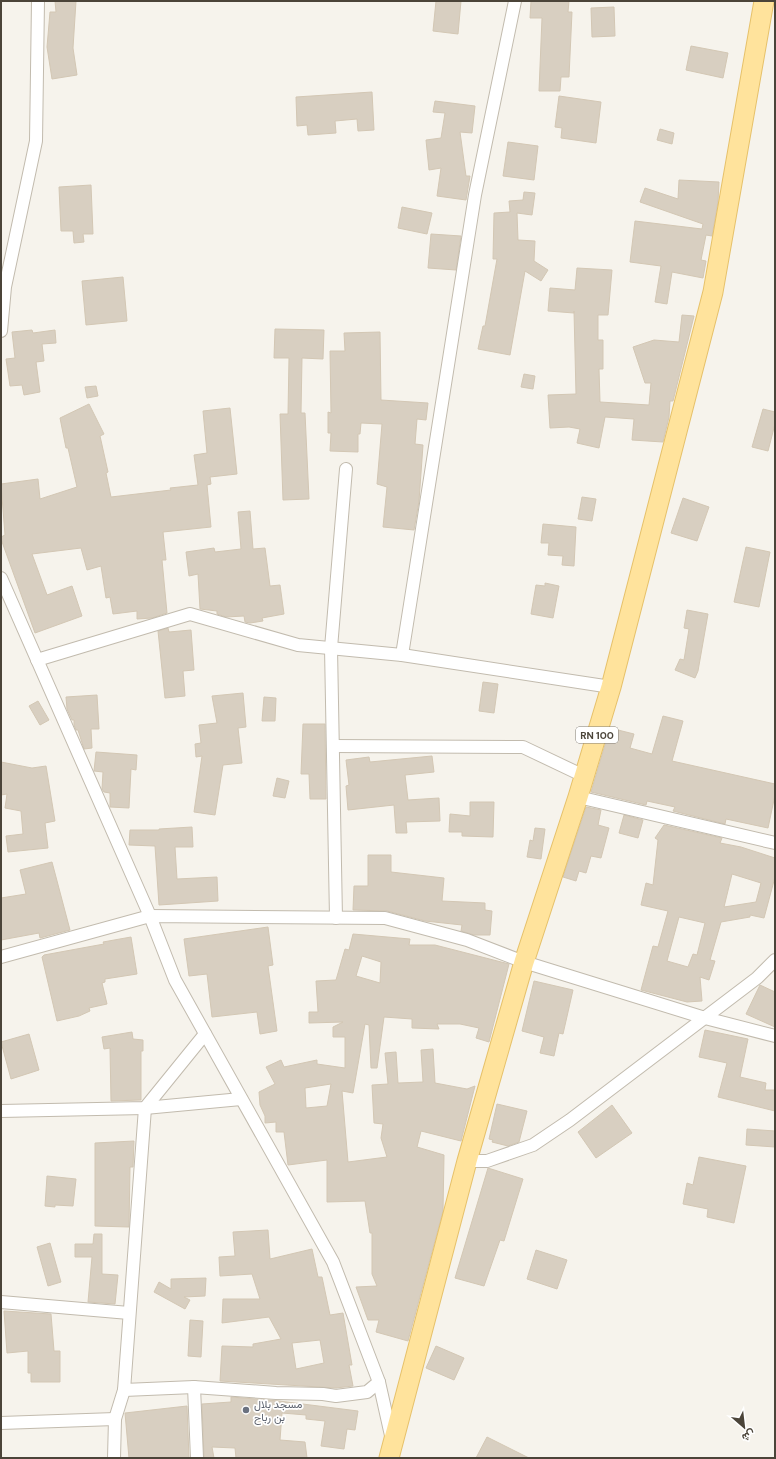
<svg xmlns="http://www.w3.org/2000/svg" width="776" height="1459" viewBox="0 0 776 1459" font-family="'DM Sans',Vazirmatn,sans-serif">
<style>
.building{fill:#d8cfc1;stroke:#d3c7b4;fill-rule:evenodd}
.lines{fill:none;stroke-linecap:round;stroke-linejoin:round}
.street-casing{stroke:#c2bbae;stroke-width:14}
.primary-casing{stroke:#e6c16a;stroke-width:21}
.street{stroke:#fff;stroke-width:12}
.primary{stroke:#ffe39c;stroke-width:19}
.worship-dot{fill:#6b7280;stroke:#fff;stroke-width:1.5}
.labels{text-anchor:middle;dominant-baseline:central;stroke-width:3.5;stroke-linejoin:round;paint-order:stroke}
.shield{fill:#fff;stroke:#817c74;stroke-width:1}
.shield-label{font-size:10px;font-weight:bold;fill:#4b4439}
.worship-label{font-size:11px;fill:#5b616d;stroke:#fff;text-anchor:start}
</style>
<rect width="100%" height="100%" fill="#f6f3ec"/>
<g class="building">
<path d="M55,1h21l-3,47 4,27 -25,4 -5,-32 3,-35h6z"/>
<path d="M436,1h25l-3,33 -25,-3z"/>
<path d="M531,1h38l-1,11h4l-3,65h-8l-1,14h-21l3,-73h-12z"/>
<path d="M614,7l1,29 -23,1 -1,-29z"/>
<path d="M691,46l37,7 -5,25 -37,-8z"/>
<path d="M372,92l2,38 -16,1 -1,-12 -22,2 1,12 -28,2 -1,-10 -10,1 -1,-29z"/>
<path d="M559,96l42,6 -5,41 -35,-5 1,-10 -7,-1z"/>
<path d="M435,101l40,5 -3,27 -12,-1 6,44h4l-4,24 -29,-4 4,-28 -12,2 -3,-30 15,-2 4,-25 -12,-1z"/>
<path d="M660,129l14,4 -2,11 -15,-4z"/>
<path d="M508,142l30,4 -4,34 -31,-4z"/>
<path d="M679,180l40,2 -1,20 -6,34 -6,-1 -5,25 5,1 -3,17 -31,-6 -5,32 -12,-2 6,-36 -31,-4 5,-41 67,8 1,-5 -63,-22 5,-14 33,11z"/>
<path d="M91,185l2,49h-10l1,8 -10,1 -1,-12h-12l-2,-44z"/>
<path d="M524,192l11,1 -3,22 -15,-2 1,27 17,1 -1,20 14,9 -7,11 -16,-10 -15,84 -32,-6 5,-23h2l12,-67h-4l1,-46 16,-1 -1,-11 14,-1z"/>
<path d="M402,207l30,6 -5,21 -29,-6z"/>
<path d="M431,234l30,2 -5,34 -28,-2z"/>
<path d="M577,268l35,2 -4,45h-10v25h5v29h-4l1,33 49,3 2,-22h-6l-12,-36 21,-7 25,2 3,-27 12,1 -21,85h-3l-1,16 -6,25 -31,-2 2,-21 -29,-2 -6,31 -22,-5 3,-14 -11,-2 -19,1 -2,-33 28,-1 -2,-83v2l-26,-2 2,-23 25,2z"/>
<path d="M123,277l4,44 -41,4 -4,-44z"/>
<path d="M275,329l49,1 -1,29 -21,-1 -1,55h4l4,86 -26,1 -3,-86h8l1,-56h-15z"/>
<path d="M32,330l1,3 22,-3 1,13 -14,1 2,17 -8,1 4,30 -16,3 -2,-10 -12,1 -4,-27 9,-1 -3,-26z"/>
<path d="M380,332l1,68 47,3 -2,17 -9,-1 -2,25 8,1 -4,56 -5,29 -31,-3 4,-40 -10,-3 5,-60 -21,-1 -1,11h-2v18l-28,-1 1,-18h-3v-21l3,1 -1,-62h15l-1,-18z"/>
<path d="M524,374l11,2 -2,13 -12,-2z"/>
<path d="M96,386l2,10 -11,2 -2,-11z"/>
<path d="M89,404l15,30 -4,2 8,36 -2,1 5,24 60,-7 -1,-2 28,-3 -4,-30 13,-2 -4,-42 27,-3 7,66 -27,3 1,7 -4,1 4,42 -48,5 3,28h-4l5,53 -15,5 -15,1v-8l-24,3 -3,-17 -4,1 -5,-32 -14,4 -6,-22 -49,6 15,41 25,-9 10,30 -47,17 -34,-94v-2l4,-2 -4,-51 37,-5 2,20 37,-12 -9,-39h-2l-6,-30z"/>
<path d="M763,409l12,3v12l-7,27 -16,-4z"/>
<path d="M582,497l14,2 -4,22 -14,-2z"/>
<path d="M683,498l26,9 -12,34 -26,-8z"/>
<path d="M250,511l3,38 12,-1 5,38 10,-1 4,29 -22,4 1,3 -13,2 -5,-1 -1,-6 -18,1 -9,-3v-3l-17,-2 -2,-35 -9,2 -3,-24 28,-4 1,4 26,-3 -3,-37z"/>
<path d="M543,524l33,3 -2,39 -12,-1 1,-9 -15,-1 1,-12h-8z"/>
<path d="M746,547l24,5 -11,55 -25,-5z"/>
<path d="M545,583l14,3 -6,32 -22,-4 5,-29 9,1z"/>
<path d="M687,610l21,4 -10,57 -3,7 -20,-8 5,-11 4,1 5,-31 -5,-1z"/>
<path d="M168,628l1,4 22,-2 3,40 -11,1 2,25 -20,2 -7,-67z"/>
<path d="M483,682l15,2 -4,29 -15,-2z"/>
<path d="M243,693l3,34 -8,1 4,35 -19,2 -8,50 -21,-3 8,-56 -6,1 -1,-13 6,-1 -2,-18 18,-2 -5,-27z"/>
<path d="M97,695l2,34h-8l1,19 -8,1 -6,-19h-2l-2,-5v-5h-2l-5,-11 -1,-12z"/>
<path d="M264,697l12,1 -1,23h-13z"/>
<path d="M38,701l11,19 -9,5 -11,-19z"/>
<path d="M663,716l20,5 -11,40 103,23v11l-7,33 -42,-9 -1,5 -52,-13 2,-4 -28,-6 -1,4 -55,-13 19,-64 24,6 -4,14 22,6z"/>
<path d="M303,724h22l1,75h-16l-1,-25h-8z"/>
<path d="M96,752l41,3 -1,15 -5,-1 -2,39 -19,-1v-14l-6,-1 -2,-3 1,-17 -9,-1z"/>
<path d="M432,756l2,16 -29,3 3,25 31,-2 1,23 -34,1 1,11h-11l-2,-28 -46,5 -2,-24 3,-1 -3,-25 23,-3 1,5z"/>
<path d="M1,762l31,6 14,-2 9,55 -10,2 3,25 -40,4 -2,-16 17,-2 -2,-23 -16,-3 2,-14 -6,1z"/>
<path d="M277,778l12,3 -4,17 -12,-2z"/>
<path d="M470,802h24l-1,35 -31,-1v-4h-13l1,-18 20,2z"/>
<path d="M586,807l15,3 -3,15 11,3 -8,30 -10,-2 -5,17 -7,-2 -3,10 -13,-4z"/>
<path d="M624,815l19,5 -5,18 -19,-5z"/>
<path d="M664,825l58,13 -2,5 21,4 34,11v19l-11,41 -14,-3v2l-29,5 -11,38 5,1 -6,19 -9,-3 2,24 -15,1 -46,-12 12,-44 5,1 10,-36 -27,-6 5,-22 7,2 5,-45 -3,-2zM732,874l29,9 -5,19 -32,5zM679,917l26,6 -8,32 -4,-1 -5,13 -21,-6z"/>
<path d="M192,827l1,20h-18l2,32 40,-2 1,24 -59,4 -4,-59 -26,-1 1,-15h29v-1z"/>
<path d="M535,828l10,1 -4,30 -14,-2 3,-17 3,1z"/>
<path d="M368,855h23v17l53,6 -2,23 43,2v7l7,1 -2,24h-16l-13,-4 1,-6 -37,-4 -38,-10 -34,-1 1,-24h14z"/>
<path d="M52,862l18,68 -30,8 -1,-5 -38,7v-42l25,-4 -6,-24z"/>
<path d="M268,927l5,38 -5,1 9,65 -17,3 -3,-22 -45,5 -5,-43 -18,2 -5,-37z"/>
<path d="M353,934l57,5 -1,6h26l74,19 -20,78 -13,-4 3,-10 -19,-4h-23l2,5 -27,-1v-9l-28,-2 -7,51h-6l-2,-43 -4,-1 -12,69 -11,-2 6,71 39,-5 -6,-19 2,-14 -9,-1 -2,-38 16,-1 -3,-31 11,-1 2,31 25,-1 -2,-32 12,-1 2,34 32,6 8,-3 -14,55 -40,-10 -4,16 27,8 -1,56 -35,130 -32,-9 3,-12h-11l-12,-33 21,-1 -5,-12v-41h-2l-5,-32 -38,1v-42l-39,5 -4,-33h-8v-10l-11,1v-7l-5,-11 -1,-13 16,-8 -9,-17 15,-7 3,7 33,-7v4l28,4v-31h-12v-10l10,-5 -34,1v-11h9l-2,-31 20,-1 9,-31 4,1zM362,956l19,6 -1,21 -24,-7zM331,1084l-4,22 -21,2 -1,-20z"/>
<path d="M131,937l6,37 -32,5v3l-3,1 5,21 -18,4 1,3 -11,5 -22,5 -15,-64 2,-2 60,-11 -1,-2z"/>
<path d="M534,981l39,9 -10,44 -4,-1 -5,23 -14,-3 4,-16 -22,-6z"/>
<path d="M760,985l15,7v35l-29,-13z"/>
<path d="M705,1030l43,9 -8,38 26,6 -1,7h10v21l-57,-14 9,-34 -28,-6z"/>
<path d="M132,1032l1,7 10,1v11h-2v49l-30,1 -1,-53 -6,1 -2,-12z"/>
<path d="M29,1034l10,36 -28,9 -10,-37z"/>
<path d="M497,1104l30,7 -8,31 -11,4 -16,-4 1,-2 -4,-1z"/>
<path d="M612,1105l20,28 -36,25 -18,-26z"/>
<path d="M747,1129l28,2v16l-29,-2z"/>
<path d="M134,1141l-1,26h-3l-1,60 -34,-1v-83z"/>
<path d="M699,1157l47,9 -12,57 -27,-6 1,-8 -25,-5 4,-21 6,2z"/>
<path d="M488,1168l35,11 -19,62 -4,-1 -16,46 -29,-8z"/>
<path d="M47,1176l29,3 -3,27 -18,-1v2l-10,-1z"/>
<path d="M268,1230l2,29 42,-10 6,28h4l8,38 13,-2 9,52h-3l4,21 -17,2 -116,-7 2,-35 31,1v-3l28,-5 -12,-22 -47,6 1,-24h37l-8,-25 -32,2 -1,-19 16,-1 -2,-24zM320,1340l4,23 -28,6 -4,-26z"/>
<path d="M94,1234h8v40l16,1 -3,29 -27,-2 4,-45h-17v-13h18z"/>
<path d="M50,1243l11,39 -13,4 -11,-39z"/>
<path d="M536,1250l31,10 -10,29 -30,-10z"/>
<path d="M206,1278l-1,18 -21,1 6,3 -5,9 -31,-17 5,-10 12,7v-10z"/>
<path d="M4,1311l47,3 3,37h6v31h-29v-9h-3v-22l-21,2z"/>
<path d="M190,1320l13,1 -2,36 -13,-1z"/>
<path d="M436,1346l28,12 -10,22 -28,-12z"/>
<path d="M231,1397l48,4 79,10 -3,19 -8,-1 -3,20 -23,-3 4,-25 -19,-2v-4l-24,-2 -2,27 25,2 2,16h-71l-1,-10 -23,-1 2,11h-10l-2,-54 29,-2z"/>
<path d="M187,1406l2,52h-60l-4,-45z"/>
<path d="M487,1437l42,21h-53z"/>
</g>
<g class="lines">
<defs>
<g id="street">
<path d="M1,331l4,-44 31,-146 2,-140"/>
<path d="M1,578l149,338 25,64 158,282 46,120 13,58"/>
<path d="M402,655l73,-460 40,-194"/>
<path d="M37,660l153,-46 108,31 104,10 209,32"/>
<path d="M333,746l190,1 61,29"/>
<path d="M578,797l197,46"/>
<path d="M336,918l-5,-270 15,-179"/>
<path d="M1,957l149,-41 235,2 82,22 57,22 181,56 70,18"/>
<path d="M205,1034l-60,74 -21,282 70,-3 82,6 47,1 13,2 31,-4 12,-10"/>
<path d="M1,1111l144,-3 96,-9"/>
<path d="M467,1161h20l46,-16 37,-25 187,-142 18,-18"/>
<path d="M1,1302l128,11"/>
<path d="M194,1387l3,71"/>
<path d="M1,1423l114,-4"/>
<path d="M114,1458l1,-39 9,-29"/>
</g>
<path id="primary" d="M389,1458l78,-297 57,-199 54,-165 33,-110 102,-395 51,-291"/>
</defs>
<use href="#street" class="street-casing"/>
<use href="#primary" class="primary-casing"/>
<use href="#street" class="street"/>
<use href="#primary" class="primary"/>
</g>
<circle class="worship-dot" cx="246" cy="1410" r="4"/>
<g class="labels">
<rect class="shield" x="576" y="727" width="42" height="16" rx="3"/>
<g class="shield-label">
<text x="597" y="735">RN 100</text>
</g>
<g class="worship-label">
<text x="254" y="1404">مسجد بلال<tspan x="254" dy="13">بن رباح</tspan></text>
</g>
</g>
<rect width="776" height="1459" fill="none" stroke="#4b4439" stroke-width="4"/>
<g transform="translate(744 1427) rotate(152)" stroke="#ffffff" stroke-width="3" paint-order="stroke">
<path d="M0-3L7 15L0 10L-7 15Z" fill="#4b4439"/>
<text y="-6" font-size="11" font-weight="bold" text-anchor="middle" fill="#4b4439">ش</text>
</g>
</svg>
